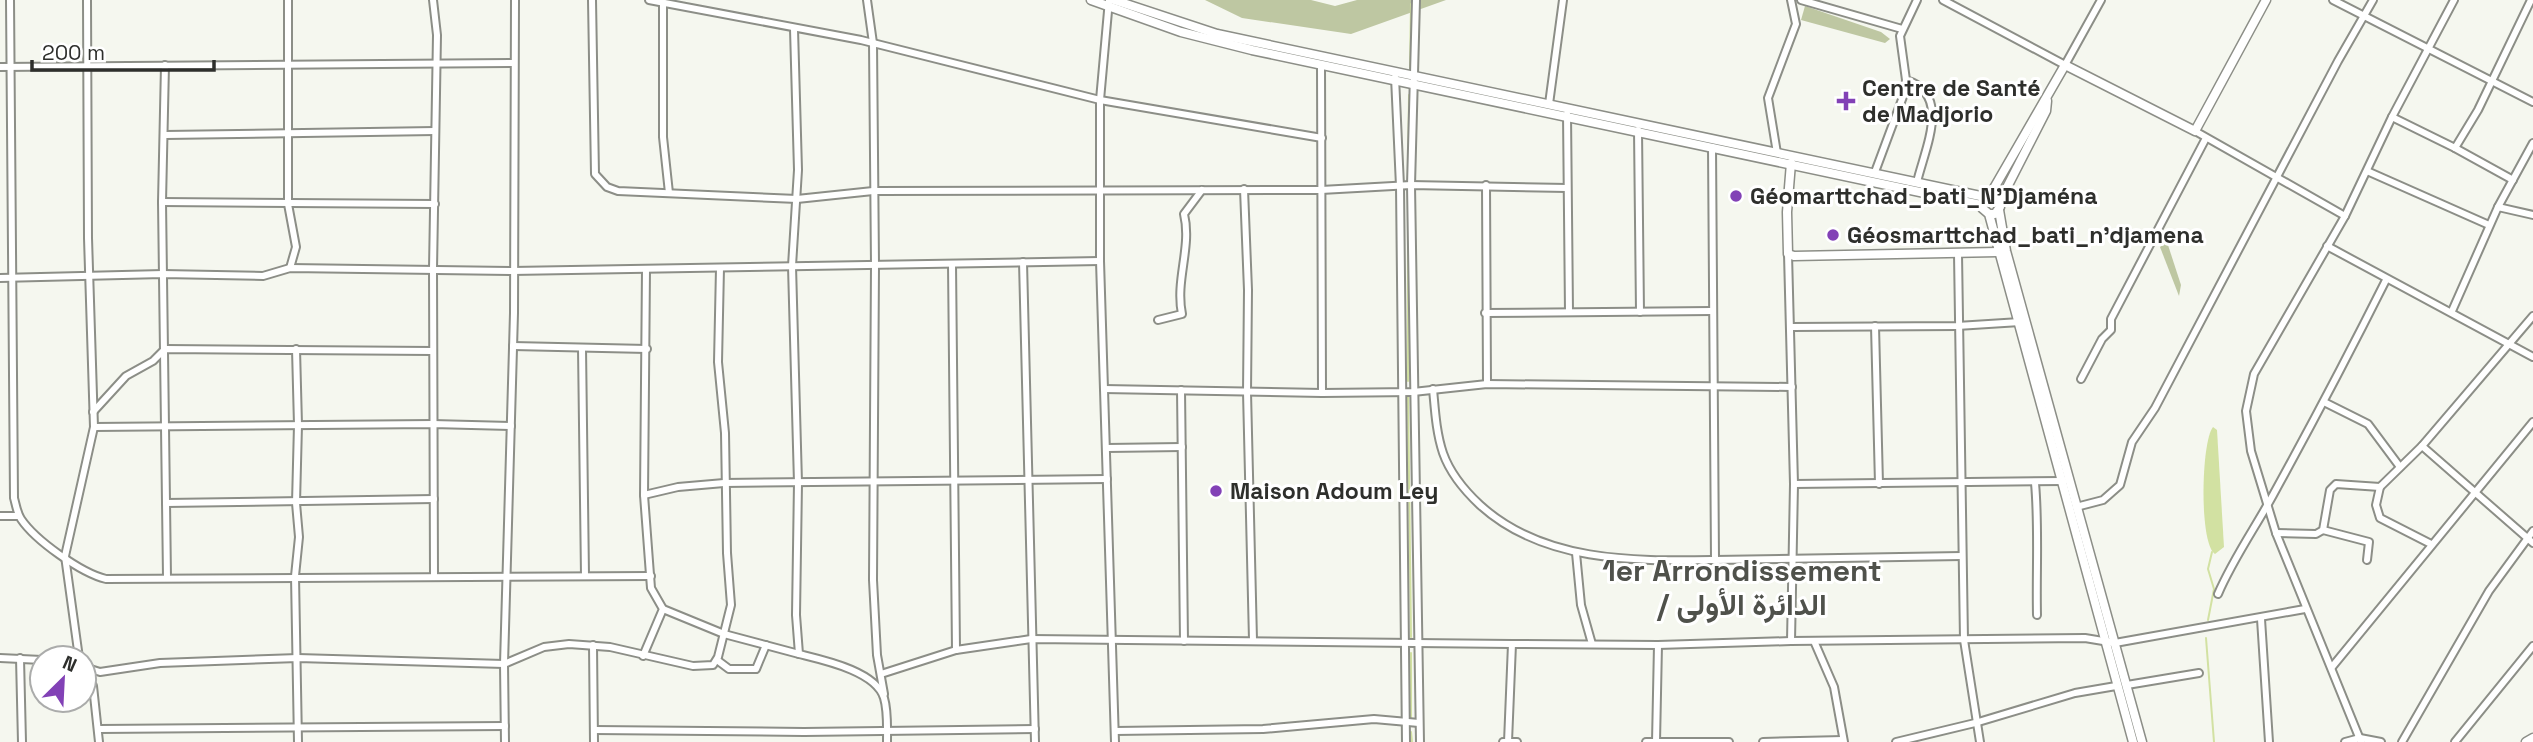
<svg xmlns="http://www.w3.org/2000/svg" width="2533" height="742" viewBox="0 0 2533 742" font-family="'Space Grotesk',Vazirmatn,sans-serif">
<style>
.green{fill:#bec7a2}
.water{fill:#d2e1a2}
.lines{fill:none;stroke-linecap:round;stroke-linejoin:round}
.stream{stroke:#d2e1a2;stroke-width:2}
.minor-casing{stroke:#8c8e87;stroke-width:10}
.tertiary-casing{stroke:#8c8e87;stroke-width:11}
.minor{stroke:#fff;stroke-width:6}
.tertiary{stroke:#fff;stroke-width:8}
.poi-dot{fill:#8241b6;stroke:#fff;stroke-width:2.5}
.labels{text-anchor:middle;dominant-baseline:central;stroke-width:6;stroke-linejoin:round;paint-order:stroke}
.poi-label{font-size:23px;font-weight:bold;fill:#2e2f2c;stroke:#fff;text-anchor:start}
.district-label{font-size:30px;font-weight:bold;fill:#4f514b;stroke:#fff}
</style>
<rect width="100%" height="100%" fill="#f5f7ef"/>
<g class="green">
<path d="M1205,0h106l24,6 22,-6h89l-95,34 -109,-16z"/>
<path d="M1805,6l76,26 9,7 -5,4 -84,-23z"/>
<path d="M2167,242l14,43 -2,11 -19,-49z"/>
</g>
<path class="water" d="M2213,427l4,3 7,117 -9,7c-16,-10 -14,-112 -2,-127z"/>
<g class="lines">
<g class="stream">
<path d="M1410,71l1,-67"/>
<path d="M1408,181l1,-86"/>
<path d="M1408,192v189"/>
<path d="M1408,396l3,241"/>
<path d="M2208,620l6,-31 -6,-20 4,-17"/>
<path d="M2206,638l8,104"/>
<path d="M1411,653v65"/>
<path d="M1411,732l1,10"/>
</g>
<defs>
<g id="minor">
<path d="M10,0l4,498c2,7 3,15 7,21 14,21 60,54 85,60l545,-3"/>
<path d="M288,0v204l8,43 -6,21"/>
<path d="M433,0l4,35 -4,234 1,307"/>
<path d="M592,0l3,174 12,13 11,4 179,8 76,-8 448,-1 90,-5 156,3"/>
<path d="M649,0l212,40 239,60 222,38"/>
<path d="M867,0l6,43 2,222 -2,315 4,75 7,39"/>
<path d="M1109,0l-9,100v161l15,481"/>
<path d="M1416,0l-5,185 9,557"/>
<path d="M1801,0l101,29"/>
<path d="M1943,0l122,65 36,-65"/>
<path d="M2333,0l200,102"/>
<path d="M663,4v133l6,56"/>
<path d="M794,29l4,141 -6,96 6,217 -2,132 3,39c24,6 77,17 85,44 4,13 3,31 3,44"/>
<path d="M165,65l-3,137 5,375"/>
<path d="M0,67l514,-4"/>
<path d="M1395,77l5,109 6,556"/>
<path d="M1906,80c46,14 19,68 11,102"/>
<path d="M1549,104l14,-104"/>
<path d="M1567,114l2,198"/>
<path d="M2392,117l63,31 23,-38 53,-110"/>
<path d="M1638,130l2,182"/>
<path d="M2195,131l150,85"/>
<path d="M165,135l270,-4"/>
<path d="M1712,147l3,413 247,-4"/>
<path d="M2455,148l58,32"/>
<path d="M1777,153l-9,-55 28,-74 -5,-24"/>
<path d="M2367,171l122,54"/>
<path d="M1875,172l29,-78 2,-14 -6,-44 17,-36"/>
<path d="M1486,185l1,199"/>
<path d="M1244,189l4,101 -1,102 6,248"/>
<path d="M162,202l273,2"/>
<path d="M2498,207l35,-64"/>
<path d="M2327,246l206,111"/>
<path d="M1788,254l6,230 -3,157 294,-3 30,5 190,-34"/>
<path d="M1958,254l6,386 16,102"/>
<path d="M1023,262l12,480"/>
<path d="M952,264l4,386"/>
<path d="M0,278l163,-4 100,2 27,-8 222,3 588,-10"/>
<path d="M2452,311l46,-104 35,8"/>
<path d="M1485,313l227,-2"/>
<path d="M1158,320l24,-6c-7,-34 10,-67 2,-100l18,-24"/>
<path d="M1875,326l4,158"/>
<path d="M1792,327l165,-1 63,-4"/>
<path d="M513,346l134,3"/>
<path d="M582,348l3,228"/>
<path d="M296,349l2,76 -2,78 3,34 -4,39 3,166"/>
<path d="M2081,379l21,-40 9,-9v-11l95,-181"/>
<path d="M1104,389l218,4 -1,-327"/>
<path d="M1433,389c2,21 3,43 10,64 7,20 22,38 37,52 64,58 154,56 235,55"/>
<path d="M1181,390l3,251"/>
<path d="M1322,393l91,-1 74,-8 305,3"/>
<path d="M2324,402l44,22 32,43"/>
<path d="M93,412l33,-36 27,-15 12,-12 268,2"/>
<path d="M94,427l339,-3 78,2"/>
<path d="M2422,446l111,97"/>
<path d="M1107,448l75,-1"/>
<path d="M2035,483c4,44 1,88 2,132"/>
<path d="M1794,484l269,-3"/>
<path d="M2380,487l-4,18 4,13 51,26"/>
<path d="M644,495l34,-8 46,-4 383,-4"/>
<path d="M166,503l268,-4"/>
<path d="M2076,507l27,-7 17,-15 12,-43 23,-34 183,-347 35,-61"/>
<path d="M0,516h19"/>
<path d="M2323,530l46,12 -2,18"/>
<path d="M2276,533l40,1 7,-4 7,-40 6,-6 44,3 42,-41 111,-130"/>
<path d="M1576,553l5,52 11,39"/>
<path d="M2218,594c15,-35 37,-66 55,-99 39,-71 77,-143 113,-215"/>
<path d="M663,609l61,25 75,20"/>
<path d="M2261,619l8,123"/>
<path d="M1814,641l20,46 10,55"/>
<path d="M593,645l1,97"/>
<path d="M643,656l20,-47 -12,-21 -7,-93 2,-226"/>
<path d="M0,658l42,2"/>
<path d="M20,658l2,84"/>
<path d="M79,658l-14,-102 29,-129 -6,-189 -1,-238"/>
<path d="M717,660l12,9h27l10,-24"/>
<path d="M84,667l16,5 60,-9 138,-5 206,6 40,-17 25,-3 41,3 83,19 20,-1 5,-8 13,-52 -4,-52 -2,-120 -7,-71 2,-94"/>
<path d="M2332,667l201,-245"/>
<path d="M84,670l9,16 6,56"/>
<path d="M881,674l75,-24 75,-11 481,5"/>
<path d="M2127,685l72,-12"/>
<path d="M99,729l406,-3"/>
<path d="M594,730l210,2 231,-3"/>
<path d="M1115,731l148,-2 111,-10 45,4"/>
<path d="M505,742l-1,-78 10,-351 1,-313"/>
<path d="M1503,742h14"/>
<path d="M1508,742l4,-98 146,1 133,-4"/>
<path d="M1646,742h83"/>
<path d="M1656,742l2,-97"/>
<path d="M1763,742l80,-2"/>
<path d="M1896,742l79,-19 100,-30 41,-7"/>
<path d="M2345,742l15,-4 21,4"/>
<path d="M2361,742l-85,-209 -25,-82 -5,-40 8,-37 91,-158 47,-99 62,-117"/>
<path d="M2402,742l87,-151 44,-60"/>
<path d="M2455,742l78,-96"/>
</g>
<g id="tertiary">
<path d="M1091,0l90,32 71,18 729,155"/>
<path d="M1114,0l103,34 768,163"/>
<path d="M1791,163l-4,49 1,42 6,2 204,-4"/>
<path d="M1990,195l75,-130 130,66 71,-131"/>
<path d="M2000,201l46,-90 1,-10"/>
<path d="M1999,210l7,41 136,491"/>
<path d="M1989,214h6l5,-7v-6l-7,-6 -8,2 -3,11 7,6 144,528"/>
<path d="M2526,742l7,-4"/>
</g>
</defs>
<use href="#minor" class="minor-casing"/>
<use href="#tertiary" class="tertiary-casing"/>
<use href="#minor" class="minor"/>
<use href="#tertiary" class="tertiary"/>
</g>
<g class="poi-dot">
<path d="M1842.5 90.5h7v7h7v7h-7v7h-7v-7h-7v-7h7z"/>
<circle cx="1736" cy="196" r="7"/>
<circle cx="1833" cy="235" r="7"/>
<circle cx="1216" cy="491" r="7"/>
</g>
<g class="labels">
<g class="poi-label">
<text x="1862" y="88">Centre de Santé<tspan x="1862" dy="26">de Madjorio</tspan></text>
<text x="1750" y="196">Géomarttchad_bati_N'Djaména</text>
<text x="1847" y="235">Géosmarttchad_bati_n'djamena</text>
<text x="1230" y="491">Maison Adoum Ley</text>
</g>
<g class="district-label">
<text x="1742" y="570">1er Arrondissement<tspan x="1742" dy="34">/ الدائرة الأولى</tspan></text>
</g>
</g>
<g transform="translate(63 679) rotate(24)"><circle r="33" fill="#ffffff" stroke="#abacab" stroke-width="2"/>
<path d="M0-5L12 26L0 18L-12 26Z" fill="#8241b6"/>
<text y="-10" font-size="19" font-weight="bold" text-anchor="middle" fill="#2e2f2c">N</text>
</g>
<path d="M32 60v10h182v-10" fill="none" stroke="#2e2f2c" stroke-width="3.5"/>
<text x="42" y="60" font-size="21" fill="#2e2f2c" stroke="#ffffff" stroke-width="5" paint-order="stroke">200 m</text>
</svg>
